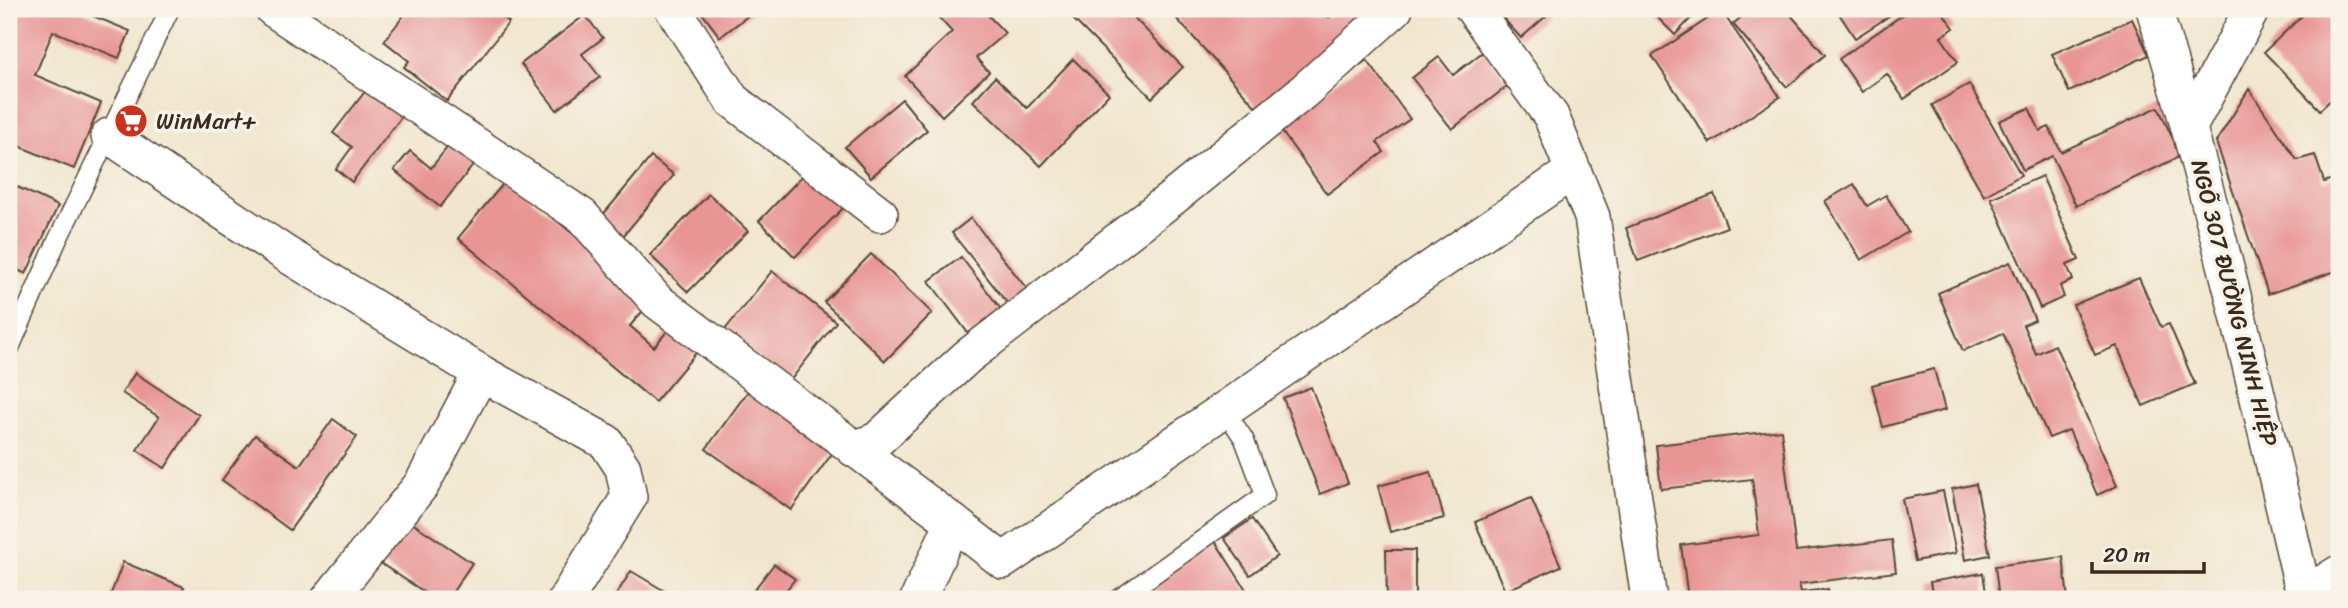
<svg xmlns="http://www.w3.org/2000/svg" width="2348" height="608" viewBox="0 0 2348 608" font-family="Sriracha,sans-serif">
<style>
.building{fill:#e89594}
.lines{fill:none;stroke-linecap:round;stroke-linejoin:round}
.lane-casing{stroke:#564638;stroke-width:21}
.street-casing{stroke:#564638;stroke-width:38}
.lane{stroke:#fff;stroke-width:18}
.street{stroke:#fff;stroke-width:35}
.labels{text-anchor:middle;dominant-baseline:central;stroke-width:7;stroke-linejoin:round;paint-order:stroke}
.poi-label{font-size:23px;fill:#3b2a1e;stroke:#f7f3e8;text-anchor:start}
.street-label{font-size:23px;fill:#3b2a1e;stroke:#f7f3e8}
</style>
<rect width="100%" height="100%" fill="#f7f3e8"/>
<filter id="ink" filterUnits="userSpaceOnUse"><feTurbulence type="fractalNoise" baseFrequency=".0143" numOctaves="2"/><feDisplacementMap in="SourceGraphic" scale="14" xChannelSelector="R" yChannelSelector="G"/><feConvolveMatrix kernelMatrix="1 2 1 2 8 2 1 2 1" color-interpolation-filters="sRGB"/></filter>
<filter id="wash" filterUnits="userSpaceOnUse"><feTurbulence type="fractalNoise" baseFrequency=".00686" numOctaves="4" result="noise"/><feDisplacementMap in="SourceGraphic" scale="28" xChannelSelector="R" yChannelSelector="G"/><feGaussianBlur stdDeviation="1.57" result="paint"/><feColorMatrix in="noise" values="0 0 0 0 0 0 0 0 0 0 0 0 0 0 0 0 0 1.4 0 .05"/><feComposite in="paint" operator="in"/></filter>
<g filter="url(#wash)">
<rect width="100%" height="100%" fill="#f1e6cd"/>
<g id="blocks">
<g class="building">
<path d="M9,9h67l54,22 -11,27 -66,-27 -18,44 66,28 -27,66 -65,-27z"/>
<path d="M409,9h82l18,13 -62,79 -43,-34 5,-6 -25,-20z"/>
<path d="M702,9h55l-37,28 -20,-27z"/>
<path d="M931,9h51l23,24 -29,25 13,14 -47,44 -37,-40 47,-44z"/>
<path d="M1063,9h82l-10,10 48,48 -31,31z"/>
<path d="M1168,9h88l4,4 5,-4h57l7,8 10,-8h47l-121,108z"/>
<path d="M1495,9h59l-33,29z"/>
<path d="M1649,9h39l6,6 -19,20z"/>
<path d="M1751,9h44l-5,5 35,41 -38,32 -54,-63z"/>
<path d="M1836,9h64l-45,29z"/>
<path d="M1911,9h29l14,19 -13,9 17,25 -54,37 -17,-25 -25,18 -23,-33z"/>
<path d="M2309,9h30v83l-19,18 -56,-58z"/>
<path d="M1721,10l59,87 -70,46 -58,-87z"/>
<path d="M585,15l18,23 -21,16 18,23 -43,33 -36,-46z"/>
<path d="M2132,19l17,36 -80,37 -17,-38z"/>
<path d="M1484,51l26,33 -58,45 -40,-51 27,-21 14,18z"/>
<path d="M1073,59l36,35 -68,72 -68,-65 22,-24 32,31z"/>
<path d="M1367,60l43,59 -33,23 7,10 -57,42 -50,-69z"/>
<path d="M374,80l35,27 -57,75 -16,-13 16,-22 -19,-14z"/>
<path d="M1969,84l52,91 -37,21 -52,-91z"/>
<path d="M2249,89l48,71 18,-5 9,27 15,-5v93l-71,24 -52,-152z"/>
<path d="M902,99l25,31 -56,47 -26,-30z"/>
<path d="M2158,107l23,49 -105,50 -24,-50 -29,14 -24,-49 30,-13 11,23 9,-4 12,25z"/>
<path d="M457,135l25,19 -42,53 -46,-37 16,-19 21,17z"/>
<path d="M651,157l23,18 -55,66 -22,-19z"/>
<path d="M810,168l37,36 -52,53 -36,-36z"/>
<path d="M2042,176l37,84 -12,5 6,15 -13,6 4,11 -24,11 -49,-110z"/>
<path d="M507,179l145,121 -22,26 24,21 19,-23 28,23 -46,55 -197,-164z"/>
<path d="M9,183l49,23 -32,68 -17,-8z"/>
<path d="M1854,184l13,22 19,-11 22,37 -47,28 -36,-59z"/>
<path d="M709,194l39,37 -60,61 -38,-37z"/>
<path d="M1714,194l13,33 -89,34 -12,-33z"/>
<path d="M971,218l56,71 -19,15 -56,-71z"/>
<path d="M871,254l61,59 -47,48 -61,-59z"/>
<path d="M961,257l49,64 -33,24 -48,-64z"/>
<path d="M2010,262l25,58 -12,5 13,29 19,-9 62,141 -20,9 -28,-65 -20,8 -46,-105 -40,18 -25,-58z"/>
<path d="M772,271l64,51 -47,60 -65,-51z"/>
<path d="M2139,278l22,49 8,-3 26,60 -52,22 -26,-60 -22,9 -22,-50z"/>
<path d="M1934,369l11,41 -62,17 -11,-42z"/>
<path d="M135,373l64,42 -34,53 -28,-18 22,-33 -37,-24z"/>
<path d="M754,383l85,61 -48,66 -85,-61z"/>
<path d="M1311,387l37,96 -28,11 -37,-96z"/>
<path d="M333,419l24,18 -67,93 -68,-50 33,-45 44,31z"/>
<path d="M1781,430l15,121 96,-11 4,32 -97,12 2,8 27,-3 1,10h-141l-7,-54 78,-10 -7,-56 -91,10 -5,-44z"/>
<path d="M1431,472l13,46 -54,14 -12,-46z"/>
<path d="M1976,484l14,71 -25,5 -13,-71z"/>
<path d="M1943,491l13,62 -41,8 -13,-62z"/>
<path d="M1531,498l30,68 -56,25 -30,-69z"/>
<path d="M1252,519l25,37 -27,19 -26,-37z"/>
<path d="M408,520l64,43 -24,36h-13l-55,-36z"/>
<path d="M1213,538l39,61h-129z"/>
<path d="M1386,550h29v49h-28z"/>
<path d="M2063,557l5,42h-69l-4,-33z"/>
<path d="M123,562l61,25 -5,12h-70z"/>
<path d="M774,564l21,15 -16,20h-32z"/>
<path d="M631,571l47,28h-56l-6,-4z"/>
<path d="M1983,573l4,26h-54l-3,-17z"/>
</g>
</g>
</g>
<g filter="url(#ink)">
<use href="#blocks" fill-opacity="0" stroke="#564638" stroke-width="2"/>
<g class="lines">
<defs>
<g id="lane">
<path d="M9,350l48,-109 113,-232"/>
<path d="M1119,599l146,-104 -21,-56 -20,-30"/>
</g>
<g id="street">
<path d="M273,9l309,207 75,85 296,221 50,39 570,-390"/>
<path d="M673,9l59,91 148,114"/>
<path d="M1473,9l78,107 41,101 57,382"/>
<path d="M2154,9c60,194 105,392 151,590"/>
<path d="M2190,125l62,-116"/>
<path d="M109,136l177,118 195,119 125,69 17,26 6,29 -63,102"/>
<path d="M854,449l23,-9 90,-83 208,-161 128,-104 92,-83"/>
<path d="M2304,595l35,-22"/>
<path d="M329,599l93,-115 59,-111"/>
<path d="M918,599l35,-77"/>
</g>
</defs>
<use href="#lane" class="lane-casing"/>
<use href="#street" class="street-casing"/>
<use href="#lane" class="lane"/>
<use href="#street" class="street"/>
</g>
</g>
<defs>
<symbol id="supermarket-disc" viewBox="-11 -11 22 22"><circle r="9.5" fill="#c8321e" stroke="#f7f3e8"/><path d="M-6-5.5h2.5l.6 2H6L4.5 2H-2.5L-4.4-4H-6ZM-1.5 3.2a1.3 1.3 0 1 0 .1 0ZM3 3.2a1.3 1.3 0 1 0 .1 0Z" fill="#fff"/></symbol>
</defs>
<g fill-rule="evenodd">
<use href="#supermarket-disc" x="112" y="102" width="38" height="38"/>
</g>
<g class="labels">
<g class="poi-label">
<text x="156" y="121">WinMart+</text>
</g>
<g class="street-label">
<text transform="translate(2234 303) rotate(76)">NGÕ 307 ĐƯỜNG NINH HIỆP</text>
</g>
</g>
<rect width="2348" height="608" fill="none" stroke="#f7f3e8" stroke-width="35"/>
<path d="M2092 562v10h112v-10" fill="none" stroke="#3b2a1e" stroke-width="3.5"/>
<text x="2103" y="562" font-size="21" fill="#3b2a1e" stroke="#f7f3e8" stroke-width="5" paint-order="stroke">20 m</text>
</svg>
